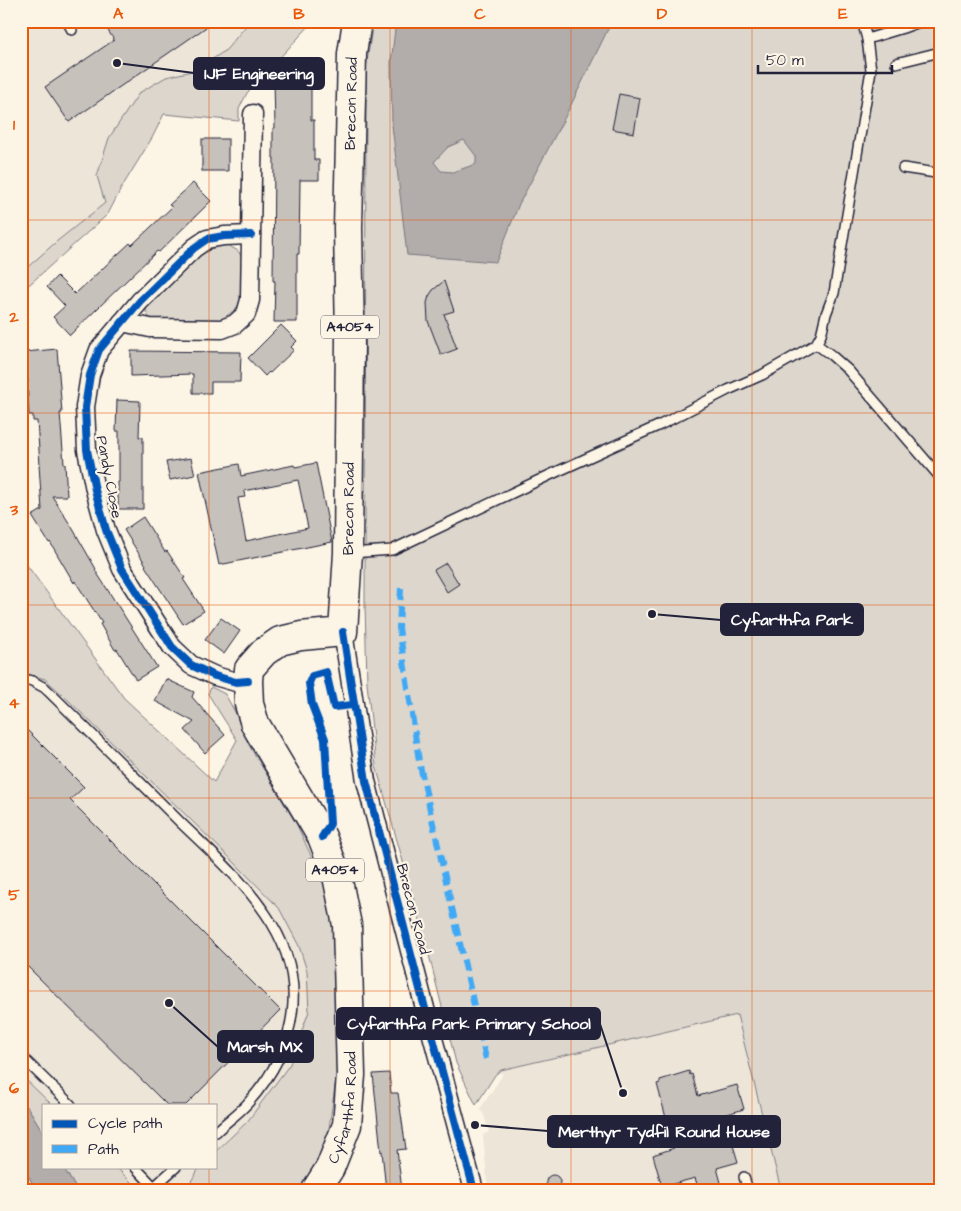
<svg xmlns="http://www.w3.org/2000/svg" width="961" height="1211" viewBox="0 0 961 1211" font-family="'Architects Daughter',sans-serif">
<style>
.built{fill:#ece5d8}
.green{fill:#dcd6cc;stroke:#7f7c84}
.water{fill:#b2adab;stroke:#78757e;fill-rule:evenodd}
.building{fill:#c6c1bb;stroke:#22223b;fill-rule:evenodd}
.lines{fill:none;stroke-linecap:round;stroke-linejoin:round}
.service-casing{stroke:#22223b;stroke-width:12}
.minor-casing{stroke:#22223b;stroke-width:21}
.primary-casing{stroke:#22223b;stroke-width:31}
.service{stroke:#fcf5e5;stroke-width:9}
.minor{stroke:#fcf5e5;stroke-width:18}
.primary{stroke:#fcf5e5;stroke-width:28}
.quiet{stroke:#3fa9f5;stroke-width:6;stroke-dasharray:12 6;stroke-linecap:butt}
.cycleway-casing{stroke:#fcf5e5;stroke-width:11}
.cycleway{stroke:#0057b8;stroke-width:8}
.grid{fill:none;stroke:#e8590c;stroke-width:1;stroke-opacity:0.55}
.labels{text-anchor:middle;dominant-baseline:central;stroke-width:4.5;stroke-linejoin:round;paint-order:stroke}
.shield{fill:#fcf5e5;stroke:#63616e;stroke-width:1}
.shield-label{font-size:14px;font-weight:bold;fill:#22223b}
.street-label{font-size:15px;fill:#22223b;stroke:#fcf5e5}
.leader{fill:none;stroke:#22223b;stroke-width:2}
.callout-dot{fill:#22223b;stroke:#fcf5e5;stroke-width:2}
.callout{fill:#22223b;stroke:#22223b;stroke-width:2}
.callout-label{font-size:16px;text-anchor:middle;font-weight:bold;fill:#fff}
.neatline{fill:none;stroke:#e8590c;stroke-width:2}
.grid-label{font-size:16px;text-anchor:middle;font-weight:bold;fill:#e8590c}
</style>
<rect width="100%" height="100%" fill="#fcf5e5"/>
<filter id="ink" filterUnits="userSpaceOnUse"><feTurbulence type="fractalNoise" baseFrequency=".02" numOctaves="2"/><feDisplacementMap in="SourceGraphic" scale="10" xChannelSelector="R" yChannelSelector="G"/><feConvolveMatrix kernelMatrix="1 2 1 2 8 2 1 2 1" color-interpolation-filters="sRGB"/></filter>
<g filter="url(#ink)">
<g class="built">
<path d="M21,21h229l-24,29 -30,20 -30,7 -57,61 -12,38 8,27 -49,39 -35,31z"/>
<path d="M21,672l24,7 18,16 171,167 45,46 20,38 8,25 2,40 -19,53 -43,58 -31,29v-46h-164l-31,-30z"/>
<path d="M737,1015l44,175h-293l-5,-55 6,-3 -5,-17 -4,-6 22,-33 -1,-6z"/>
<path d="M116,1167h84l-12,19v4h-49z"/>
</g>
<g class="green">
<path d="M250,21h93l-1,5 -31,-2 -64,69 -8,16v12l-75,-7 -12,24 -30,49 -14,27 -87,78v-19l35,-31 49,-39 -8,-27 12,-38 30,-45 27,-16 30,-7 30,-20z"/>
<path d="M373,21h567v1169h-159l-44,-175 -236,55 -6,5 -19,30 -20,-42 -30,-120 -50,-177 -9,-83 -2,-79 1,-535z"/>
<path d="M226,244l12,7 7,11 -2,32 -3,10 -7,7 -9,7 -11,4 -63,-3 -4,-7 1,-7 54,-54 11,-6z"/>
<path d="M21,557l103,141 90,84 23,-42 -29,-46 3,-7 14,7 10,18 14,33 48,80 27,59 9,45 7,123 -13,90 -10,28 -15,20h-114v-4l12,-19h16v-16l31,-29 43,-58 19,-53 -2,-40 -8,-25 -20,-38 -45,-46 -171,-167 -18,-16 -24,-7z"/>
<path d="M21,1075l31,30h-8v29l-15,-25 -8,-9z"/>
<path d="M21,1162l15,28h-15z"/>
<path d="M63,1167h53l23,23h-62z"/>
</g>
<g class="water">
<path d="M396,21h216l-46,94 -47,89 -23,58 -89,-7 -15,-130 -1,-62zM464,140l12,16v8l-23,8 -12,-1 -7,-9 14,-15z"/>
<path d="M21,1100l8,9 15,25v33h19l14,23h-41l-15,-28z"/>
</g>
<g class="building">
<path d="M102,21h113l-146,101 -24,-35 69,-47z"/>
<path d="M274,79h26v8h11v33h3v40h5v20h-19l-1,74h-2v68h-23l1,-41h-2l1,-123h-1v-30h2z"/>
<path d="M619,94l21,4 -6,35 -22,-4z"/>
<rect x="202" y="139" width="26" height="32"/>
<path d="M193,183l18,18 -52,51 -2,-1 -87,84 -17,-18 12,-11 -18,-19 10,-11 18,18 55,-51 2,2 40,-38 -3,-2z"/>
<path d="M444,281l10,30 -10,3 13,35 -16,6 -13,-34 -1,-18 2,-7 4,-6z"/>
<path d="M281,325l16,16 -6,6 3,3 -24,23 -1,-1 -4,4 -17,-18z"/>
<path d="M57,349l5,64h-2l4,51h1l2,32h-15l21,33 23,40 -1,1 62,97 -21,13 -19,-31 -2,1 -15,-26 2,-1 -27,-42 -1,2 -24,-41 -1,1 -17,-27 10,-6 -3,-45h1l-3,-44h-4v-6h-4l-2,-32h1l-3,-31z"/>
<path d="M131,351l110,1 -1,30h-29v11h-18v-19l-62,2z"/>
<path d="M117,400l23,1 -1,36h4v72h-25v-27h1v-51h-3z"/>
<path d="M191,458l4,17 -25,5 -4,-18z"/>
<path d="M316,463l16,79 -113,23 -20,-93 40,-8 2,12 53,-11 1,2zM298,480l10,48 -62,13 -8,-43 7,-1 -1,-6z"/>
<path d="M143,517l22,35 2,-1 18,27 -2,1 21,32 -21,13 -38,-58 1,-1 -22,-35z"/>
<path d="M446,563l13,21 -12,8 -13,-22z"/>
<path d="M221,618l19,13 -16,23 -19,-14z"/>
<path d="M166,679l28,13 -2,5 33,38 -20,18 -20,-23 9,-8 -39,-21z"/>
<path d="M21,724l63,63 -14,13 210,210 -94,95h-19l-146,-145z"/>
<path d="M689,1071l1,4 2,-1 6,22 39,-11 7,24 -20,6 14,47 -21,6 6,22h-24l-4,-12 -33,9 -9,-32 21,-7 -17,-64 3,-1v-3z"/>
<path d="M389,1073l2,20h7l8,56 -9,1 5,40h-16l-4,-39 -1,1 -8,-78z"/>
<circle cx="553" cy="1182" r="7"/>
</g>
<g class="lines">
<defs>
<g id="service">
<path d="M67,21l5,9"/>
<path d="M867,39l36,-11 19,-7"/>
<path d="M896,63l44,-11"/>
<path d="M903,168l33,5 4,-1"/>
<path d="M816,344l15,11 17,15 92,107"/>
<path d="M351,553l41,-3 160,-76 108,-49 68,-35 34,-15 54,-31 5,-9 5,-21 8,-21 37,-223 -4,-31 -5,-18"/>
<path d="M21,678l11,3 13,7c45,44 90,89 135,134 30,29 62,57 85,91 45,64 34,134 -18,191 -9,10 -21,18 -31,28"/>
<path d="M21,1056l50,49"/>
<path d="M135,1167l22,23"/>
<path d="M744,1177l4,13"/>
<path d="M154,1187l22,-20"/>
</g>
<g id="minor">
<path d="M122,322l28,6 72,1 13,-5 11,-10 4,-14 3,-186"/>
<path d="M343,632l23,149 62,239 46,170"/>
<path d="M248,681l-12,1 -21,-6 -24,-11 -19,-18 -50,-78 -16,-39 -11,-40 -8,-40 -2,-43 5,-32 9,-25 41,-49 54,-53 13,-9 17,-3 27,-1"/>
</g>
<g id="primary">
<path id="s1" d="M316,1190l14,-22 17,-43 4,-50 -4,-150 -10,-49 -15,-39 -67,-113 -6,-20 -1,-23 1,-12 15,-17 16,-11 21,-5 42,-4 5,-79 2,-215 -2,-110 4,-174 5,-33"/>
</g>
</defs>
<use href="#service" class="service-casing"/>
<use href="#minor" class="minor-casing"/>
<use href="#primary" class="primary-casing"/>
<use href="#service" class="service"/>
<use href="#minor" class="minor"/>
<use href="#primary" class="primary"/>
<path class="quiet" d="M401,588l-2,40 20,133 67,298"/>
<defs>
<g id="cycleway">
<path d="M343,632l23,149 62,239 46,170"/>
<path d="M248,681l-12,1 -21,-6 -24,-11 -19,-18 -50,-78 -16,-39 -11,-40 -8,-40 -2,-43 5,-32 9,-25 41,-49 54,-53 13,-9 17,-3 27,-1"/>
<path d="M322,837l8,-13 -5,-85 -13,-34 -3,-22 3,-7 14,-4 8,35 19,-2"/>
</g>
</defs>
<use href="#cycleway" class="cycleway-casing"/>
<use href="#cycleway" class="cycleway"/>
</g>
</g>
<path class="grid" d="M209,21v1084M390,21v1169M571,21v1169M752,21v1169M21,220h919M21,413h919M21,605h919M21,798h919M21,991h919M209,1167v23"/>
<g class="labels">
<g class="shield">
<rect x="321" y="315.5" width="58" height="23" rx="4"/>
<rect x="306" y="858.5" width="58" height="23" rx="4"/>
</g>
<g class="shield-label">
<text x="350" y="327">A4054</text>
<text x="335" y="870">A4054</text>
</g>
<g class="street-label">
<text stroke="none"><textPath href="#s1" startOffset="1186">Brecon Road</textPath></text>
<text transform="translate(109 477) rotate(79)">Pandy Close</text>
<text stroke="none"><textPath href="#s1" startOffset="781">Brecon Road</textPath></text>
<text transform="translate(413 909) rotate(75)">Brecon Road</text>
<text stroke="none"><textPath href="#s1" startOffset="89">Cyfarthfa Road</textPath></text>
</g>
</g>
<path class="leader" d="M117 63L194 73M652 614L721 620M623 1093L600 1024M169 1003L218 1047M475 1125L548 1131"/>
<g class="callout-dot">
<circle cx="117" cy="63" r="5"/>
<circle cx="652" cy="614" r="5"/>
<circle cx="623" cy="1093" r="5"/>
<circle cx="169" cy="1003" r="5"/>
<circle cx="475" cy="1125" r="5"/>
</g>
<g class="callout">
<rect x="194" y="58" width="130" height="31" rx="5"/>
<rect x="721" y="604" width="142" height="31" rx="5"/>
<rect x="337" y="1008" width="263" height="31" rx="5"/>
<rect x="218" y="1031" width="95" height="31" rx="5"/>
<rect x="548" y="1116" width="232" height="31" rx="5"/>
</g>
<g class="callout-label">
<text x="259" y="79">IJF Engineering</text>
<text x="792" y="625">Cyfarthfa Park</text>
<text x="469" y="1029">Cyfarthfa Park Primary School</text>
<text x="265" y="1052">Marsh MX</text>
<text x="664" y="1137">Merthyr Tydfil Round House</text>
</g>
<rect width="961" height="1211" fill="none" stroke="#fcf5e5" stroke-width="55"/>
<rect x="42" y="1104" width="175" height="65" fill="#fcf5e5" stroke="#a5a1a1"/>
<rect x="52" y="1120" width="25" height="8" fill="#0057b8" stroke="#a5a1a1"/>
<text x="88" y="1128" font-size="15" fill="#22223b">Cycle path</text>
<rect x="52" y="1145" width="25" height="8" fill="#3fa9f5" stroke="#a5a1a1"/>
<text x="88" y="1154" font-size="15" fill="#22223b">Path</text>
<path d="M758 65v8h134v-8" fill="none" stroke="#22223b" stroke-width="2.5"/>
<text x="766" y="65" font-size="15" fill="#22223b" stroke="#fcf5e5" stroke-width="4" paint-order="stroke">50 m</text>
<rect x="28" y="28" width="906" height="1156" class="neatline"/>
<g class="grid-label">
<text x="118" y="19">A</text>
<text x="299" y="19">B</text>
<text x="480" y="19">C</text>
<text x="662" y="19">D</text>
<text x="843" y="19">E</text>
<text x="14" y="130">1</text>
<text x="14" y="322">2</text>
<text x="14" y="515">3</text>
<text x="14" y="708">4</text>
<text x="14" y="900">5</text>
<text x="14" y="1093">6</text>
</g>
</svg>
